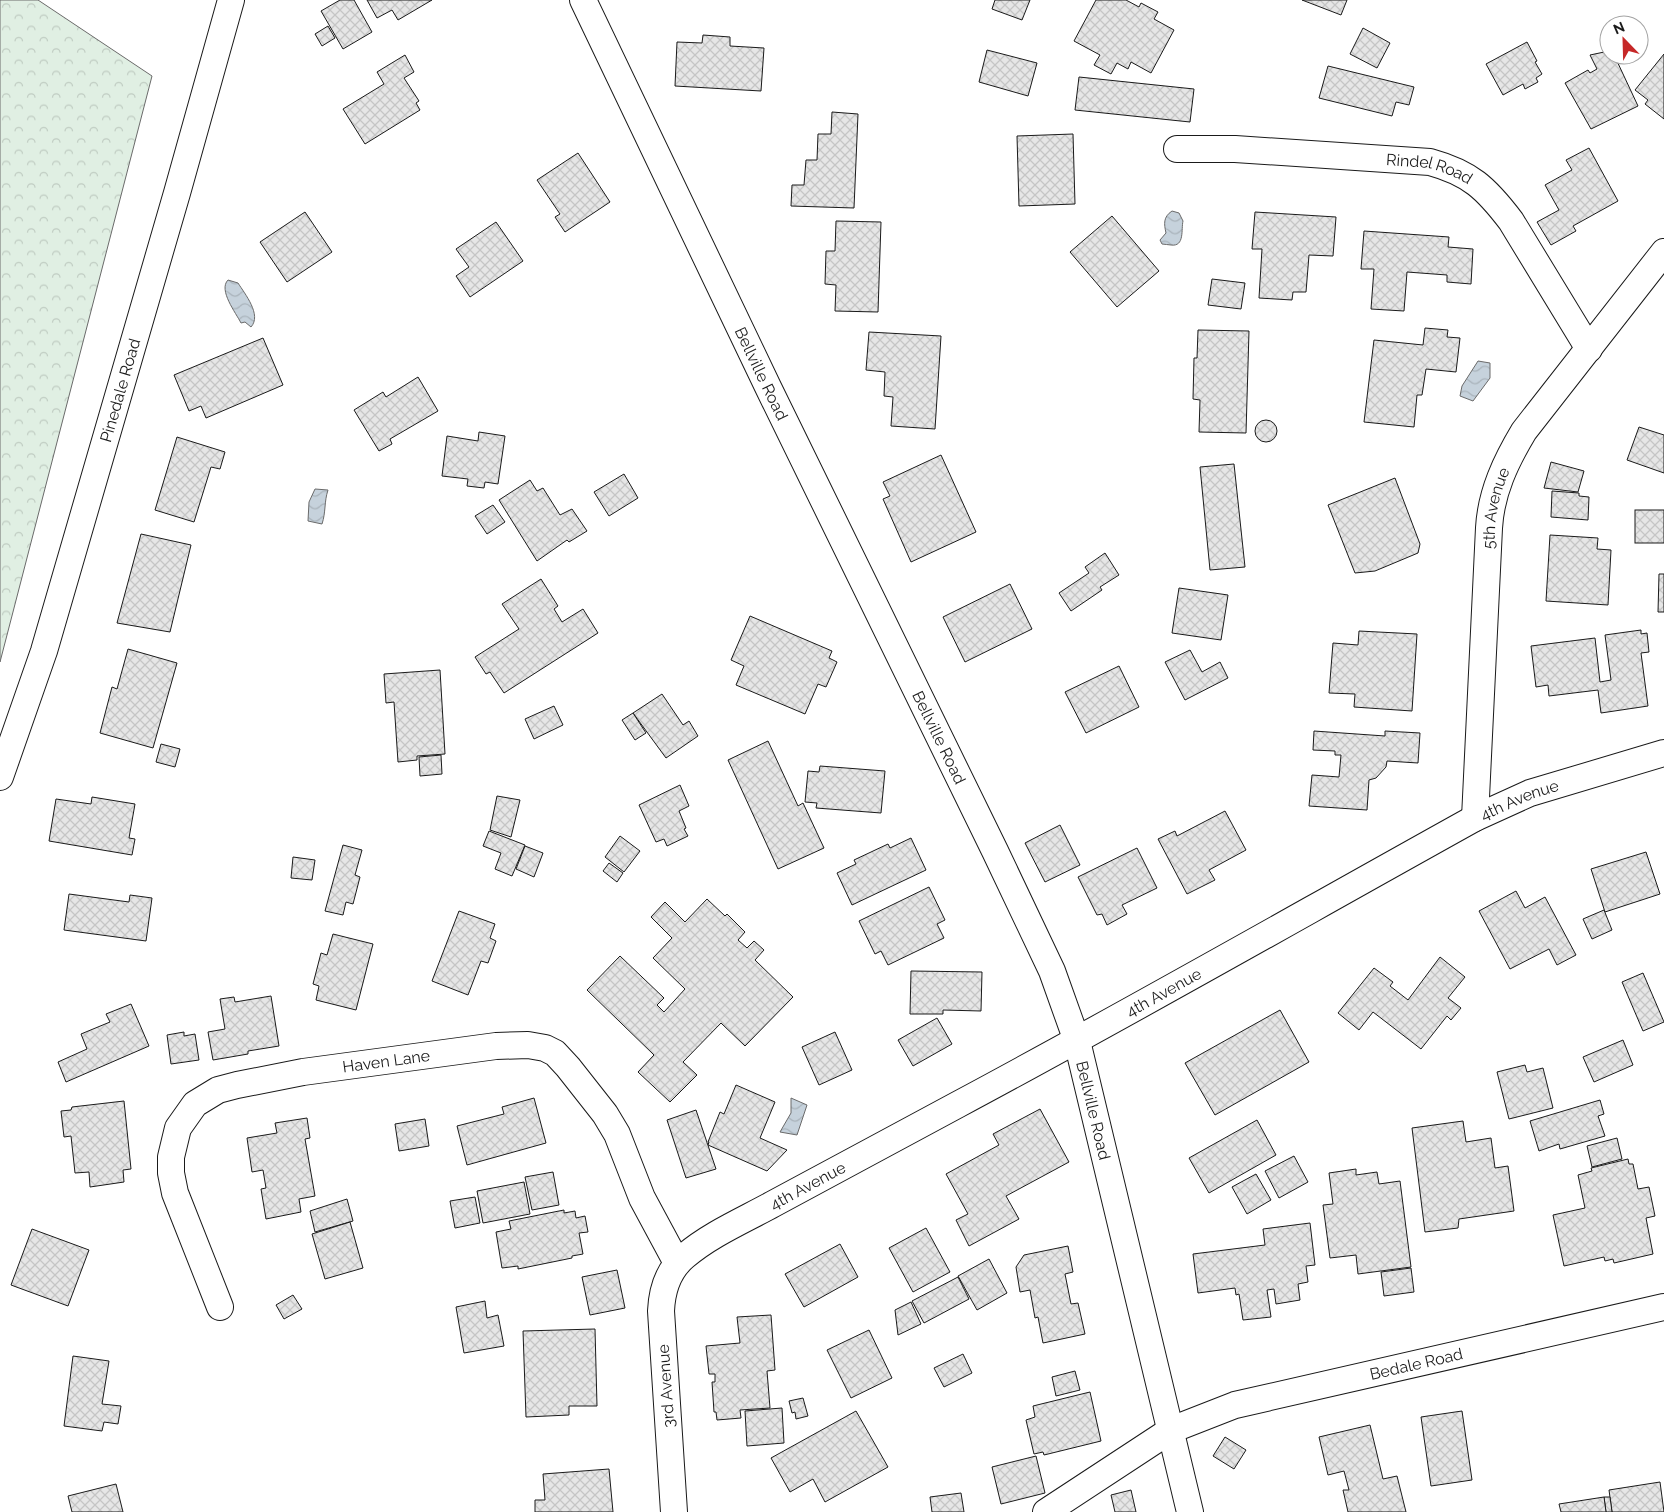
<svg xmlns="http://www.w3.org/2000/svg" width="1664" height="1512" viewBox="0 0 1664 1512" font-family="Raleway,sans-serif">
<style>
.forest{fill:url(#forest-crowns);stroke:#6a6a6a}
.water{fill:url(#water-waves);stroke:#6a6a6a}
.building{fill:url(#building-cross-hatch);stroke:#1a1a1a}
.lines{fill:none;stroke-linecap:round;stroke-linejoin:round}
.minor-casing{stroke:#1a1a1a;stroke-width:28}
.minor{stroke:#fff;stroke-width:26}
.labels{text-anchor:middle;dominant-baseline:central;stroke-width:4;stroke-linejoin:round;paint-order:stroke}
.street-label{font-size:16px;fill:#1a1a1a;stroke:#fff}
</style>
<defs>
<pattern id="forest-crowns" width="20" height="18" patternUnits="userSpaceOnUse" patternTransform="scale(1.25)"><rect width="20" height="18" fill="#e0efe3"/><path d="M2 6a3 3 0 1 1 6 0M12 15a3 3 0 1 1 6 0" fill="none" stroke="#c0ccc2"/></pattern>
<pattern id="water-waves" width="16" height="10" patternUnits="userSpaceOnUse" patternTransform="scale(1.25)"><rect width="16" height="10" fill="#c6d2dc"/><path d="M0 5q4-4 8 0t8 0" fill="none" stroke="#aab4bc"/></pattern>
<pattern id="building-cross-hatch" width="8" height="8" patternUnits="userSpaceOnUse" patternTransform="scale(1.25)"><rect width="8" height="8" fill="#e6e6e6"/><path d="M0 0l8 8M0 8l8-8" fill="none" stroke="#c5c5c5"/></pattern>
</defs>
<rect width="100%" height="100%" fill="#fff"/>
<path class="forest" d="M0,0h38l114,76 -152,586z"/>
<g class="water">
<path d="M1172,211l7,2 4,8c-2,8 2,26 -12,24 -3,0 -6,-1 -9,-1l-2,-4 6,-7c-2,-9 -3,-16 6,-22z"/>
<path d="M228,280l10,3c7,11 24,32 13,44l-6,-5 -4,1c-5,-10 -23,-33 -13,-43z"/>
<path d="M1478,361l12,2v15l-17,23 -13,-5 2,-10z"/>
<path d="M315,489l13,1c-4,12 -2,22 -6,34l-14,-3 1,-19z"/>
<path d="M791,1098l16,7 -10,30 -17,-3 11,-19z"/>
</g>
<g class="building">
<path d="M340,0h14l18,32 -29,17 -22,-38z"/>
<path d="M367,0h65l-34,20 -6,-10 -15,8z"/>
<path d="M995,0h35l-8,20 -30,-11z"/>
<path d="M1096,0h30l13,7 2,-4 17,9 -4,7 20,11 -23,43 -20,-11 -3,7 -11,-6 -6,11 -17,-9 6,-10 -26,-14z"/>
<path d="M1302,0h45l-6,15z"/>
<path d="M328,26l7,12 -13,8 -7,-12z"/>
<path d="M1363,28l27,15 -13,25 -27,-14z"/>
<path d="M703,35l27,2v9l34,2 -3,43 -86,-5 2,-44 25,1z"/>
<path d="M1527,42l10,19 -2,1 7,12 -6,4 2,4 -13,7 -2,-5 -20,11 -17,-31z"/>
<path d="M987,50l50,13 -9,33 -49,-14z"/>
<path d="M1609,51v4h2l3,5 2,-1 22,47 -47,23 -26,-46 23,-13 2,3 7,-4 -7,-14z"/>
<path d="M1664,54v65l-19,-15 3,-4 -13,-10z"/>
<path d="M405,55l9,17 -10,6 15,23 -3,2 4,7 -55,34 -22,-35 41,-25 -7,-12z"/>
<path d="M1328,66l86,21 -5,18 -13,-3 -4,14 -73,-18z"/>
<path d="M1079,77l115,12 -4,33 -115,-12z"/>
<path d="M832,112l26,2 -4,94 -63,-2 1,-21h12l2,-25h11l1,-26h13z"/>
<path d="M1073,134l2,70 -56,2 -2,-70z"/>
<path d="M1589,148l29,53 -45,25 3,5 -25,14 -14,-23 22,-12 -14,-25 27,-15 -6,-10z"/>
<path d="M578,153l32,49 -45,30 -10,-15 5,-3 -23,-34z"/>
<path d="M305,212l27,40 -45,30 -27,-40z"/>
<path d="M1255,212l81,5 -3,39 -24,-1 -3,37h-13l-1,8 -33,-2 3,-49h-10z"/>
<path d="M1112,216l47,55 -42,36 -47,-55z"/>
<path d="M836,221l45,1 -3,90 -43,-1 1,-26 -11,-1 1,-33h9z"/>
<path d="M496,222l27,39 -53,36 -14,-21 13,-9 -13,-18z"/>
<path d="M1364,231l85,6 -1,10 25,2 -2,35 -24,-2v-7l-40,-3 -3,39 -33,-2 3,-40h-13z"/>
<path d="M1212,279l33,4 -4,26 -33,-4z"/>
<path d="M1425,328l23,2 -1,7 13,1 -4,34 -30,-3 -4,26h-5l-3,32 -50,-5 10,-82 49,5z"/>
<path d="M1198,330l51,1 -3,102 -47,-1 1,-32 -7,-1 1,-41h3z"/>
<path d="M869,332l72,4 -6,93 -44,-3 2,-29 -9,-1 1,-24 -19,-2z"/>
<path d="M263,338l20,47 -77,33 -5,-12 -12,5 -15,-36z"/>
<path d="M418,377l20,34 -48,28 2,5 -13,7 -25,-41 29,-18 3,5z"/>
<circle cx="1266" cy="431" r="11"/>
<path d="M1639,427l25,8v38l-37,-13z"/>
<path d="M479,432l26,4 -7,48 -13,-2 -1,6 -17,-2 1,-7 -26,-3 5,-40 31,5z"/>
<path d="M177,437l48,15 -5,17 -9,-2 -17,55 -39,-12z"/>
<path d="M941,455l35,77 -65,30 -28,-63 7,-3 -7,-14z"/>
<path d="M1551,462l33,9 -6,21 -34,-4z"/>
<path d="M1234,464l11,103 -35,3 -10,-103z"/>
<path d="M624,474l14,24 -29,18 -15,-24z"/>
<path d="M1395,478l25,66 -2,9 -43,18 -20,2 -27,-68z"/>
<path d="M530,480l7,11 6,-3 17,27 12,-6 15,22 -18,11 -2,-2 -30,21 -38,-61z"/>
<path d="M1552,491l27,2v3l10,1 -1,23 -37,-3z"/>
<path d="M493,505l12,17 -18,12 -12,-18z"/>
<rect x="1635" y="510" width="29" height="33"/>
<path d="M141,534l50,11 -21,87 -53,-9z"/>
<path d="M1550,535l48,3 -1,11 14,1 -3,55 -62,-4z"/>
<path d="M1105,553l14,22 -19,12 2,3 -31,21 -12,-18 30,-20 -4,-6z"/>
<path d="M1659,574h5v38h-6z"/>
<path d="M541,579l17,27 -4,3 8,13 21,-13 15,24 -94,60 -14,-21 -4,2 -11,-17 44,-28 -17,-25z"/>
<path d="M1010,584l22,45 -67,33 -22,-45z"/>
<path d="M1179,588l49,7 -7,45 -49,-7z"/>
<path d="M750,616l82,35 -3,7 8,4 -11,25 -8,-3 -13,30 -69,-29 8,-19 -13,-6z"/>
<path d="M1641,630v4l6,-1 2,19 -8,1 7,53 -47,7 -3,-23 -49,6 -1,-11 -12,2 -5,-41 64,-8 5,44 11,-2 -6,-45z"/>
<path d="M1359,631l58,3 -5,77 -58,-4 1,-13 -26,-1 4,-50 25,2z"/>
<path d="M128,649l49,14 -24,85 -53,-15 12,-46 5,2z"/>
<path d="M1190,650l12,22 18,-10 8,16 -43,22 -20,-38z"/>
<path d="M1119,666l20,41 -53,26 -21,-41z"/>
<path d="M440,670l5,84 -28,2v4l-19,2 -4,-60 -8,1 -2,-29z"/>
<path d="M662,694l21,31 6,-4 9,15 -32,22 -33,-45z"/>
<path d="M554,706l9,19 -29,14 -9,-20z"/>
<path d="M633,713l13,20 -11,7 -13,-20z"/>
<path d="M1314,731l71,5v-5l35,2 -2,30 -31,-2 -1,6 -10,11 -7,2 -2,30 -58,-4 3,-31 27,2 2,-22h-6v-4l-22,-1z"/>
<path d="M768,741l30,65 5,-3 21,45 -46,21 -50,-109z"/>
<path d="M161,744l19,5 -5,18 -19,-5z"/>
<path d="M441,755l1,19 -22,2 -1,-19z"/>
<path d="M820,766l65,5 -4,42 -65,-5 1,-5 -12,-1 3,-31 11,1z"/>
<path d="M680,785l9,21 -10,5 7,17 -2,1 4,7 -21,10 -3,-7 -8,3 -17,-37z"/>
<path d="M497,796l23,4 -9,37 -21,-7z"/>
<path d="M92,797l43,7 -6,34 6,1 -3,16 -83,-14 7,-42 35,5z"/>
<path d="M1225,811l21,39 -37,20 6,10 -28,14 -29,-55 17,-8 2,5z"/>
<path d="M1060,825l20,40 -35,17 -20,-39z"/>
<path d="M489,831l36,14 -13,31 -17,-7 6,-16 -18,-7z"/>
<path d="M620,836l20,15 -16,21 -19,-15z"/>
<path d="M911,838l15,32 -74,35 -15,-32 19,-9 -2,-4 34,-16 2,4z"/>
<path d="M343,845l19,5 -7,25 5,2 -7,27 -7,-2 -3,13 -18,-4z"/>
<path d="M525,846l18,7 -9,24 -18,-8z"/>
<path d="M1137,848l20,40 -35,17 5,9 -20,11 -5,-11 -5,1 -19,-38z"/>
<path d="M1646,852l14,42 -55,18 -14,-43z"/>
<path d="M293,857l22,3 -3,20 -21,-2z"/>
<path d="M609,863l14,10 -6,9 -14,-11z"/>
<path d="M929,887l16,33 -8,4 7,14 -56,27 -7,-14 -6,3 -16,-33z"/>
<path d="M1516,891l9,17 20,-11 31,58 -19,10 -8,-16 -39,20 -31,-58z"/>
<path d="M69,894l60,8 1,-7 22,3 -6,43 -82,-11z"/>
<path d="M707,899l18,17 2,-2 18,18 -7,8 9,8 7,-7 10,9 -9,10 38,37 -48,49 -24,-23 -38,39 14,13 -27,27 -32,-30 16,-17 -67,-65 33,-34 44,42 -7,7 7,7 21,-23 -32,-31 19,-20 -21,-21 14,-15 20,20z"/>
<path d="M1604,910l8,20 -20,9 -9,-20z"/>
<path d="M459,911l36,13 -5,14 6,3 -8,22 -7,-2 -13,34 -36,-14z"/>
<path d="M333,934l40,10 -17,66 -40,-10 3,-14 -6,-2 8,-31 6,2z"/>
<path d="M1440,957l25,20 -17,21 13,10 -10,12 -4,-4 -26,33 -48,-37 -14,18 -21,-17 36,-45 19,14 -3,4 18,14z"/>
<path d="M911,971l71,1 -1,39 -38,-1v4h-33z"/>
<path d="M1643,973l21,49 -21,9 -21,-49z"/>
<path d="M271,996l8,50 -31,5v3l-35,6 -5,-28 17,-3 -5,-30 14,-2 1,5z"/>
<path d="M131,1004l18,42 -83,36 -8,-20 29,-13 -6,-15 29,-12 -4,-8z"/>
<path d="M1280,1010l29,52 -94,53 -30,-52z"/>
<path d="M937,1018l15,26 -39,22 -15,-26z"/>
<path d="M184,1032v4l11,-2 4,26 -28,4 -4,-29z"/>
<path d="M835,1032l17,38 -33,15 -17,-38z"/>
<path d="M1623,1040l10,25 -39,17 -11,-25z"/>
<path d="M1525,1065l2,7 16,-4 10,40 -44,11 -12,-47z"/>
<path d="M736,1085l39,17 -15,36 27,12 -20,21 -59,-26 1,-3h-1l12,-30 4,2z"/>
<path d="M534,1098l12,45 -79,22 -10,-39 47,-12 -2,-7z"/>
<path d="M1600,1100l4,14 -6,2 7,20 -45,13 -1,-5 -20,7 -9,-30z"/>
<path d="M124,1101l7,68 -8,1 1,12 -34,5 -1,-15 -14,1 -4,-37 -7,1 -3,-26 10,-1 1,-3z"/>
<path d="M1040,1109l29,53 -63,34 13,23 -50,27 -13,-26 12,-6 -22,-40 53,-29 -6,-11z"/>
<path d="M696,1110l20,59 -30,9 -19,-58z"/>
<path d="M307,1118l3,20 -5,1 10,57 -16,3 2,13 -35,7 -5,-30 5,-1 -3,-18 -11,2 -5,-34 30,-5 -2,-10z"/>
<path d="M425,1119l4,27 -30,5 -4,-27z"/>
<path d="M1257,1120l19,35 -67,38 -20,-35z"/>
<path d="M1463,1121l3,21 25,-4 4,30 13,-2 6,45 -55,8 -1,9 -33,4 -13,-104z"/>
<path d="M1617,1138l5,21 -30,8 -5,-21z"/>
<path d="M1294,1156l14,26 -29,16 -14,-27z"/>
<path d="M1628,1159l1,5h4l5,25 11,-2 6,29 -9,2 7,36 -39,9 -1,-4 -8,2 -1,-4 -40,9 -11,-51 32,-7 -7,-33 14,-4 -1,-3z"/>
<path d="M1356,1169v6l21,-3 2,12 21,-3 11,86 -53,7 -2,-19 -26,3 -7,-53 10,-1 -4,-31z"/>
<path d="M553,1172l6,33 -27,5 -7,-33z"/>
<path d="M1256,1174l15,26 -24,14 -15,-27z"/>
<path d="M524,1182l6,32 -47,9 -6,-32z"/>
<path d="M475,1197l5,26 -25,5 -5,-27z"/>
<path d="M347,1199l6,22 -38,11 -5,-21z"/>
<path d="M564,1210v3l11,-2 1,7 9,-2 3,16 -9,1 4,21 -11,2v2l-54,11v-3l-16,2 -6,-36 15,-3 -2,-8z"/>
<path d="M350,1222l13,46 -38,11 -13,-45z"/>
<path d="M1310,1223l5,42 -9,1 2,16 -10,2 2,16 -24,4 -2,-15 -7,1 4,27 -28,3 -4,-26 -3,1 -1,-7 -37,5 -5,-39 72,-9 -2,-16z"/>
<path d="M926,1228l24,44 -37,20 -24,-44z"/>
<path d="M32,1229l57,21 -21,56 -57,-21z"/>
<path d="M840,1244l18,33 -54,30 -19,-33z"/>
<path d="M1068,1246l5,26 -8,2 6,30 7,-1 7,31 -42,9 -5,-26 -3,1 -5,-28 -10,2 -4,-25 8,-12z"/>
<path d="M989,1259l18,34 -30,17 -19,-34z"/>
<path d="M1411,1268l3,24 -30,4 -3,-24z"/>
<path d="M617,1270l8,38 -35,7 -8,-38z"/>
<path d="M958,1277l11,22 -45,24 -12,-22z"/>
<path d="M293,1295l9,14 -18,10 -8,-14z"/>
<path d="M485,1301l2,17 11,-3 6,31 -40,7 -8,-46z"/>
<path d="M911,1302l10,22 -23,11 -3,-25z"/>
<path d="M771,1315l4,55 -8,1 3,37 -30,2 1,8 -24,2 -1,-8h-2l-2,-30h3v-8h-6l-3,-28 34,-3 -3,-26z"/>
<path d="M595,1329l2,77h-28v9l-43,2 -3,-86z"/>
<path d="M869,1330l23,48 -41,20 -24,-48z"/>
<path d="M963,1354l9,19 -28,14 -10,-19z"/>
<path d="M73,1356l36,5 -7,43 19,2 -3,18 -14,-2 -2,9 -38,-5z"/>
<path d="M1075,1371l5,19 -24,6 -4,-19z"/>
<path d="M1090,1392l11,49 -57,14 -1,-3 -9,2 -8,-34 9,-3 -2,-11z"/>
<path d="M803,1398l5,18 -12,3 -1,-7 -3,1 -3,-12z"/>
<path d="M782,1408l2,35 -37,3 -2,-35z"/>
<path d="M856,1411l32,56 -63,35 -12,-23 -23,13 -19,-34z"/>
<path d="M1462,1411l10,69 -41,6 -10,-69z"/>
<path d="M1370,1425l13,54 14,-3 9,36h-58l-5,-22h6l-5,-19 -16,4 -9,-38z"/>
<path d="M1225,1437l21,13 -12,19 -21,-13z"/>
<path d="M1036,1456l9,37 -44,11 -9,-37z"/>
<path d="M609,1469l4,43h-78v-12h10l-2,-26z"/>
<path d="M1660,1482l4,30h-52l-3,-22z"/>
<path d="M116,1484l7,28h-51l-4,-16z"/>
<path d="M1131,1490l5,22h-21l-4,-17z"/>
<path d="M961,1493l3,19h-32l-2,-15z"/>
<path d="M1604,1497h6l2,15h-6z"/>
<path d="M1604,1497l2,15h-45l-2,-8z"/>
</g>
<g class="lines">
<defs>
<g id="minor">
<path id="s1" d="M583,0l185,387 227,464 57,120 25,70 113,471"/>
<path id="s2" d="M1177,149h58l195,13c40,11 56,26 81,59l78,128"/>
<path id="s3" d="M0,777l44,-126 133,-458 54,-193"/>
<path id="s4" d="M1475,818l14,-290c2,-36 17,-67 35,-97l140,-179"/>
<path id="s5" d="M220,1307l-45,-114 -4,-20v-16l7,-29 17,-24 23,-14 19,-5 66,-13 193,-26 32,-1 17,3 10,5 13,14 37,47 12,20 25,64 35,65"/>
<path id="s6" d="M674,1512l-13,-201c1,-22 7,-41 24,-55 26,-22 59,-36 88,-52 61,-33 123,-66 184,-99 174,-93 345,-191 518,-287l55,-25 134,-40"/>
<path id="s7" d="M1046,1512l125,-82 64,-25 429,-98"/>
</g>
</defs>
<use href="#minor" class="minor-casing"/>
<use href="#minor" class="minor"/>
</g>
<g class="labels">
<g class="street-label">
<text stroke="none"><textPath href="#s2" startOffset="254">Rindel Road</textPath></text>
<text stroke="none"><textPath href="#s1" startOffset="414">Bellville Road</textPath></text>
<text stroke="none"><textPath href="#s3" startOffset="405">Pinedale Road</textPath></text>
<text stroke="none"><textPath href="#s4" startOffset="311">5th Avenue</textPath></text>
<text stroke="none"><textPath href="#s1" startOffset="819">Bellville Road</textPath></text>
<text stroke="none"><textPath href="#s6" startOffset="1215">4th Avenue</textPath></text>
<text stroke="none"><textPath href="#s6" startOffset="810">4th Avenue</textPath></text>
<text stroke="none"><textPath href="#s5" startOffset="416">Haven Lane</textPath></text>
<text stroke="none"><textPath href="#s1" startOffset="1224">Bellville Road</textPath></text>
<text stroke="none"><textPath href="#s6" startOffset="405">4th Avenue</textPath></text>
<text stroke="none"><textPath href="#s7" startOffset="404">Bedale Road</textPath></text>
<text transform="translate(666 1386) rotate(-94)">3rd Avenue</text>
</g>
</g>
<g transform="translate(1624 40) rotate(337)"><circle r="24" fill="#ffffff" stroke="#a3a3a3"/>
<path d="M0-4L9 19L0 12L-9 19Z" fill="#c62828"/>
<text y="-8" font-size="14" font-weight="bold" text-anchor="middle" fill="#1a1a1a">N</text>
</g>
</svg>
